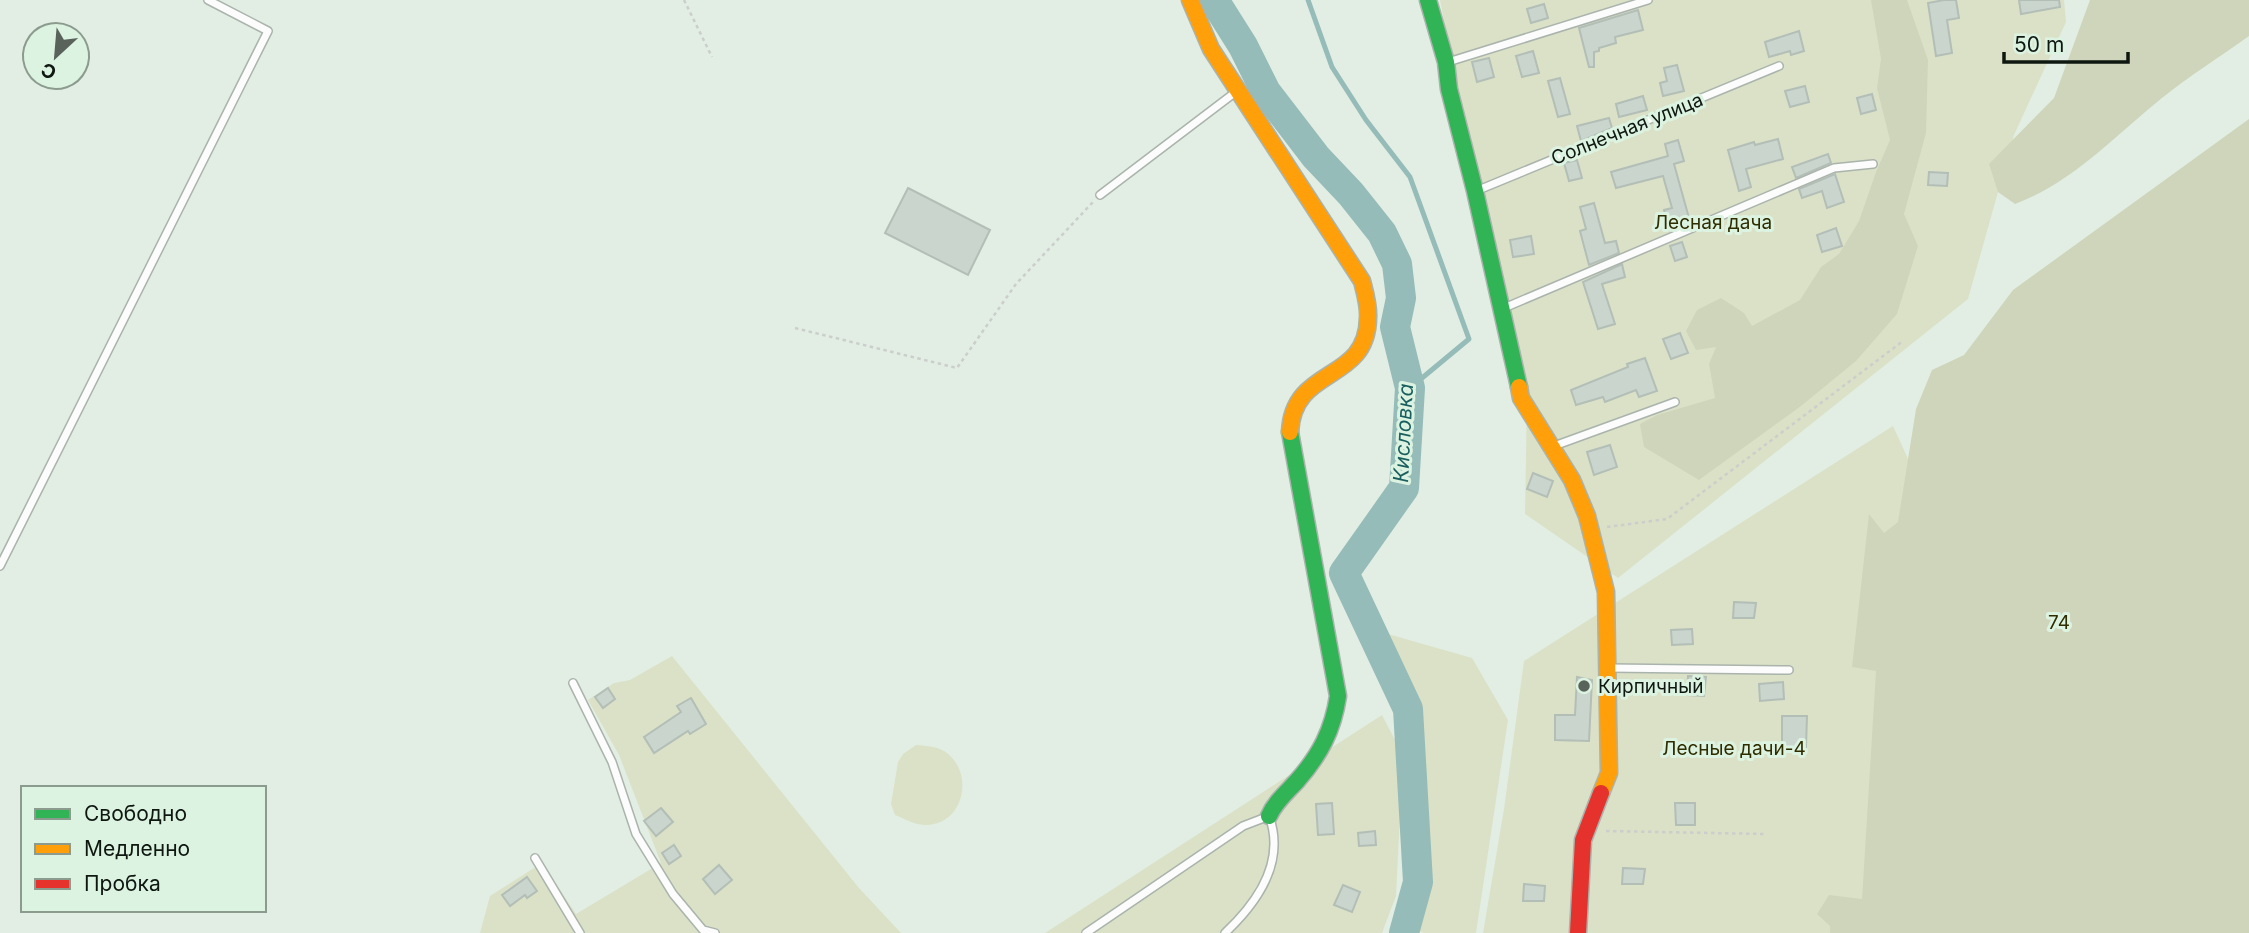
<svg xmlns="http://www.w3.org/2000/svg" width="2249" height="933" viewBox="0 0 2249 933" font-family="Inter,sans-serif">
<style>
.green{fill:#dbe1c7}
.forest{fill:#cfd5bb}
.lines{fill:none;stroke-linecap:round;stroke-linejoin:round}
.stream{stroke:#95bcb8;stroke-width:5}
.river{stroke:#95bcb8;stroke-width:30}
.building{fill:#cad5ce;stroke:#b3beb7;stroke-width:2}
.lane-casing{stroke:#aab3ac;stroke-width:10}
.fast-casing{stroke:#aab3ac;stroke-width:19}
.slow-casing{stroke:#aab3ac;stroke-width:19}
.jam-casing{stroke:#aab3ac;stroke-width:19}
.path{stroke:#cbcecb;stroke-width:2.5;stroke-dasharray:3.5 3.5;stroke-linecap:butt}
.lane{stroke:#fbfcfb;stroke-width:7}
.fast{stroke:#30b455;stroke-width:16}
.slow{stroke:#ff9f0a;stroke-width:16}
.jam{stroke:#e5322d;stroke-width:16}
.poi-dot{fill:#59625b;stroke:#ddf3e1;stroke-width:2.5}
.labels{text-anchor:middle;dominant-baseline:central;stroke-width:6;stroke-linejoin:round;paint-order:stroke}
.street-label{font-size:19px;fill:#0f1711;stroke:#ddf3e1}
.park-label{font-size:19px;fill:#2f2d00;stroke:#ddf3e1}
.poi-label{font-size:19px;fill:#0f1711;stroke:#ddf3e1;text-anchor:start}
.water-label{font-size:21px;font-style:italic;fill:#1a5f5f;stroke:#ddf3e1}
</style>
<rect width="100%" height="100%" fill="#e2eee4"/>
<g class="green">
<path d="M1440,0h624l2,22 -52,113 -46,164 -350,279 -93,-64 2,-117 -64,-277z"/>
<path d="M1893,426l42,92 -23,415h-429l21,-124 20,-148z"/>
<path d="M1381,632l91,26 36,62 -32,213h-52l-12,-4 12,-40 -5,-112z"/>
<path d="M672,656l187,232 42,45h-421l10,-37 52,-33 34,51 85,-51 -42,-108 -31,-55 26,-17 16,-3z"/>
<path d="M1382,715l21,40 -7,141 -14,37h-337z"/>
<path d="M916,745c11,1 22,1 31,8 28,22 16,72 -21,72 -11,0 -21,-6 -31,-10l-4,-11 7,-42 5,-8z"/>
</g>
<g class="forest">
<path d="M1871,0h36l21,60 -2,73 -22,81 14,32 -21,68 -41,47 -55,45 -102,74 -55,-33 -4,-23 17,-9 58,-17 -6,-34 7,-17 -20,3 -10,-19 11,-21 24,-12 23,15 8,13 48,-26 21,-33 18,-13 20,-33 17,-49 14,-32 -13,-52 4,-29z"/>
<path d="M2090,0h159v36c-29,21 -60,40 -87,62 -47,38 -90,85 -147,106l-17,-12 -9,-28 65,-66z"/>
<path d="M2249,119v814h-419v-7l-13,-12 12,-19 33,4 14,-228 -24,-4 17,-153 15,19 14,-11 18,-113 16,-39 32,-15 49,-65z"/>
</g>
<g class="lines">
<path class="stream" d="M1308,0l24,67 34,53 44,57 59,162 -59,49"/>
<path class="river" d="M1214,0l29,46 23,46 50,65 35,37 31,39 15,31 4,34 -6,29 15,61 -6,100 -60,85 64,136 10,173 -14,51"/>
</g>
<g class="building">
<path d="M1944,0h12l3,18 -12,2 5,33 -16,3 -8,-53z"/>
<path d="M2019,0h40l1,7 -39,7z"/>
<path d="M1544,4l4,14 -17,5 -4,-14z"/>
<path d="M1638,10l5,20 -28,7 1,6 -17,5v3l-5,1v15h-5l-10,-39z"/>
<path d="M1799,31l5,20 -13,4 -1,-4 -21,6 -4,-15z"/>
<path d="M1533,51l6,22 -17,4 -6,-21z"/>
<path d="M1489,58l5,19 -17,5 -5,-20z"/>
<path d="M1677,65l7,26 -21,5 -3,-13 7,-2 -3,-13z"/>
<path d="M1560,78l10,36 -12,3 -10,-36z"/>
<path d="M1805,86l4,16 -19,5 -5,-16z"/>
<path d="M1872,94l4,16 -15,4 -4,-16z"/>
<path d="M1643,96l4,14 -28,7 -3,-13z"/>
<path d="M1609,118l3,10 -31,13 -4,-15z"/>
<path d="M1778,139l5,20 -37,10 5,18 -12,4 -11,-41 26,-8 1,3z"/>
<path d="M1678,140l6,21 -10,3 15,54 -21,6 -4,-14 8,-2 -9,-32 -47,12 -5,-16 57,-16 -3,-12z"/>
<path d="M1828,154l3,9 -35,15 -4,-11z"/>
<path d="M1577,160l5,18 -13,3 -5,-18z"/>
<path d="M1929,172l19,1 -1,13 -19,-1z"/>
<path d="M1835,174l9,28 -17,6 -5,-17 -20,7 -3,-9z"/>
<path d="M908,188l82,42 -22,45 -83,-42z"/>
<path d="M1594,203l11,40 11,-2 3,12 -30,12 -9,-34 6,-2 -6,-22z"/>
<path d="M1836,228l6,18 -20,6 -5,-17z"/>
<path d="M1531,236l3,18 -21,3 -3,-17z"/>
<path d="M1682,242l5,15 -12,4 -5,-15z"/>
<path d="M1622,264l3,13 -23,7 13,40 -17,5 -15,-47z"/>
<path d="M1680,333l8,20 -17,6 -8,-20z"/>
<path d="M1645,358l12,33 -18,6 -3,-7 -31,12 -2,-5 -27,8 -5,-15 57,-23 -1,-3z"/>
<path d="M1610,445l7,22 -23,8 -7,-23z"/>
<path d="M1533,473l20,8 -6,16 -20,-8z"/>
<path d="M1734,602l22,1 -2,15h-21z"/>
<path d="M1692,629l1,15 -21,1 -1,-15z"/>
<path d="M1688,676l18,1 -2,19 -17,-1z"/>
<path d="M1577,677l15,3 -3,61 -34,-1v-25h20z"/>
<path d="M1783,682l1,17 -24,2 -1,-17z"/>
<path d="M608,688l7,11 -12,9 -8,-11z"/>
<path d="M691,698l15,26 -16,10 -2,-3 -34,22 -10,-16 37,-25 -4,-6z"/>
<path d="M1782,716h25l-1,31h-24z"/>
<path d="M1332,803l2,31 -16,1 -2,-31z"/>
<path d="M1675,803h20v22h-19z"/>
<path d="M661,808l12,14 -17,14 -12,-15z"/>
<path d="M1375,831l1,14 -17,1 -1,-13z"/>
<path d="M674,845l7,11 -12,8 -7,-11z"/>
<path d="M719,865l13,15 -17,14 -12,-15z"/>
<path d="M1623,868l22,1 -2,15h-21z"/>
<path d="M527,877l10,14 -10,7 -2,-3 -15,11 -8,-11z"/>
<path d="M1524,884l21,2 -1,15h-21z"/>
<path d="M1343,885l17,7 -8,20 -18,-7z"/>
</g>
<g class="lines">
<defs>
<g id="lane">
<path d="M1448,62l200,-62"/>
<path d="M1476,191l303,-125"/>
<path d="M1100,195l137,-104"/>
<path d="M1504,308l330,-140 39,-4"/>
<path d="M1554,446l121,-44"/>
<path d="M0,566l268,-535 -60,-31"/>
<path d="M1608,668l181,2"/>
<path d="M573,683l39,79 24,72 37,60 30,36 12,3"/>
<path d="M535,858l45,75"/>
<path d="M1086,933l157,-107 26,-10c17,46 -12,87 -44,117"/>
</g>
<g id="fast">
<path d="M1428,0l18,62 3,27 26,102 44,196"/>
<path d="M1269,816c6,-14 18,-24 28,-35 23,-26 36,-51 41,-85l-48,-264"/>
</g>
<g id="slow">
<path d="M1190,0l21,49 151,232c3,12 7,25 6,37 -1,66 -75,47 -78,114"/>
<path d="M1519,387l2,11 51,82 15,36 19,76 3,181 -8,20"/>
</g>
<path id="jam" d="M1578,933l5,-93 18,-47"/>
</defs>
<use href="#lane" class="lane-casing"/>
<use href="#fast" class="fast-casing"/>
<use href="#slow" class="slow-casing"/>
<use href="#jam" class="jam-casing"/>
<g class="path">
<path d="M684,0l28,57"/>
<path d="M795,328l162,40 59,-84 77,-82"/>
<path d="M1607,527l60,-8 236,-178"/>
<path d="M1606,831l158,3"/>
</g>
<use href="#lane" class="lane"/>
<use href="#fast" class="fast"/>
<use href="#slow" class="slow"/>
<use href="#jam" class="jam"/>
</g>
<circle class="poi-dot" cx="1584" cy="686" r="7"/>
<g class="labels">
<g class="street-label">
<text transform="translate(1627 129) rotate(-22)">Солнечная улица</text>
</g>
<g class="park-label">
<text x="1713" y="222">Лесная дача</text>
<text x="2059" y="622">74</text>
<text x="1734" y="748">Лесные дачи-4</text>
</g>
<g class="poi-label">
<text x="1598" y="686">Кирпичный</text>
</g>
<g class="water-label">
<text transform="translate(1403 433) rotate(-87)">Кисловка</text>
</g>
</g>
<rect x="21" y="786" width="245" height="126" fill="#ddf3e1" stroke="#8b9b8e" stroke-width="2"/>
<rect x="35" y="809" width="35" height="10" fill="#30b455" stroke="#8b9b8e" stroke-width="2"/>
<text x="84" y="821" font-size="21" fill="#0f1711">Свободно</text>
<rect x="35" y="844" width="35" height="10" fill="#ff9f0a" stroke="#8b9b8e" stroke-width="2"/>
<text x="84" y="856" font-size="21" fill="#0f1711">Медленно</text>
<rect x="35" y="879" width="35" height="10" fill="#e5322d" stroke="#8b9b8e" stroke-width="2"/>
<text x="84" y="891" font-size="21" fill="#0f1711">Пробка</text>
<g transform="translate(56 56) rotate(206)"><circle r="33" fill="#ddf3e1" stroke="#8b9b8e" stroke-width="2"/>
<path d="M0-5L12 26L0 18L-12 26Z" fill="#59625b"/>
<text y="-10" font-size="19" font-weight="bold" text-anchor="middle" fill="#0f1711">С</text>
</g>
<path d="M2004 52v10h124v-10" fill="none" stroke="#0f1711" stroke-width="3.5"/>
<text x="2014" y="52" font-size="21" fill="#0f1711" stroke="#ddf3e1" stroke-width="5" paint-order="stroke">50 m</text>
</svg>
